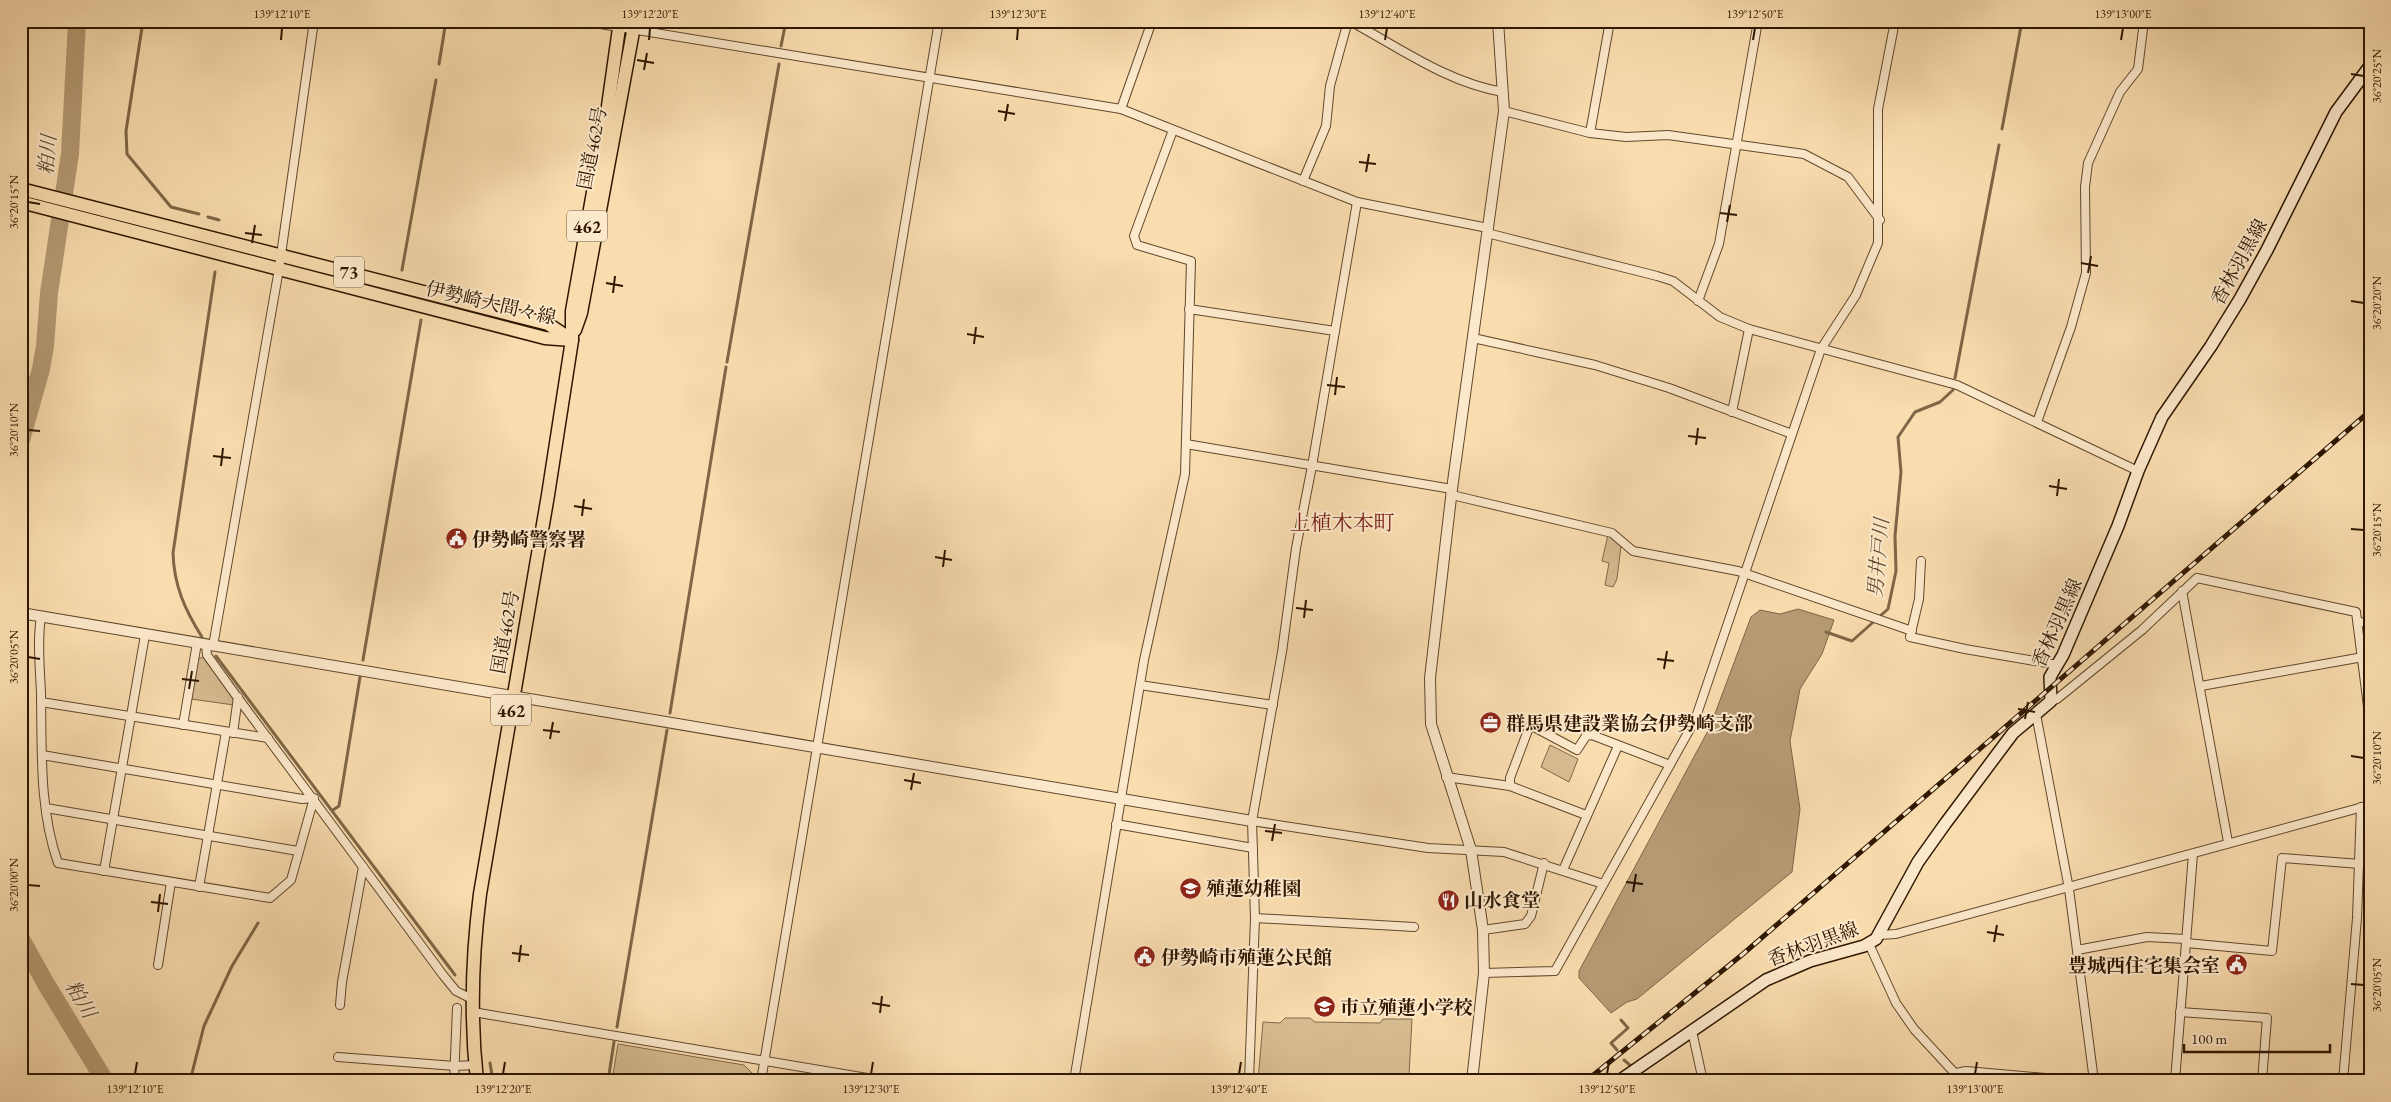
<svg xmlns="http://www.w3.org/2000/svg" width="2391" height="1102" viewBox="0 0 2391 1102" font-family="'EB Garamond','Noto Serif JP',serif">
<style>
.green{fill:#d7bb91;stroke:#826949}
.water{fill:#b59a74;stroke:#7f6646}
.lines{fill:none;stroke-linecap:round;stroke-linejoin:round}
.stream{stroke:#7f6646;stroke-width:3}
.river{stroke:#b59a74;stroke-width:18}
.minor-casing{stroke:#61482c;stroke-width:10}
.tertiary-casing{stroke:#61482c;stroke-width:12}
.secondary-casing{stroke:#2e1701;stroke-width:14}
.primary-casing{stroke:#2e1701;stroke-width:15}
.trunk-casing{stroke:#2e1701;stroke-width:15}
.minor{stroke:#fce9cb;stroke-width:8}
.tertiary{stroke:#fce9cb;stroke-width:10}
.secondary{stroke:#fce9cb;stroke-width:11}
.primary{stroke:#faddaf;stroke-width:12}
.trunk{stroke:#faddaf;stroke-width:12}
.rail-casing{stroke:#2e1701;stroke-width:5}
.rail{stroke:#fce9cb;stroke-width:3;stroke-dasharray:9;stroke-linecap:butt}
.ticks{fill:none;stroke:#2e1701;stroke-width:2}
.labels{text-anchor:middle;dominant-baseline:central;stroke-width:4;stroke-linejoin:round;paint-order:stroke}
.shield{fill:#fce9cb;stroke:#6c563e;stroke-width:1}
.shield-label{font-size:18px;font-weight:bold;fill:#2e1701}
.street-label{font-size:19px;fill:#2e1701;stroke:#fce9cb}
.poi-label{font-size:19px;font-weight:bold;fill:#2e1701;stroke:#fce9cb;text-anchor:start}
.water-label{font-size:20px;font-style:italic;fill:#644b2f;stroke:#fce9cb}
.quarter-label{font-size:21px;fill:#7a1f14;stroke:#fce9cb}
.neatline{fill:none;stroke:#2e1701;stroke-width:2}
.ticks-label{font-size:12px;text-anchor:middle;fill:#2e1701}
</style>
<rect width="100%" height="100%" fill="#faddaf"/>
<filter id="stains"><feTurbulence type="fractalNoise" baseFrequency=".004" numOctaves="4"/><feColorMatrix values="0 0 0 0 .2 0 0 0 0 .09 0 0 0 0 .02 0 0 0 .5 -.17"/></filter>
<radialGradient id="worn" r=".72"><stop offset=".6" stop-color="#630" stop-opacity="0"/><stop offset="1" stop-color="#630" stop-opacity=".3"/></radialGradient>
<g class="green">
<path d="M1608,535l13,11 -4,33 -4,8 -8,-2 4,-22 -7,-2z"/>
<path d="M204,657l31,42 -1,6 -43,-6 6,-40z"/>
<path d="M1550,745l28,14 -9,23 -28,-15z"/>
<path d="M1285,1018h25l5,4 65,1 3,-4h29l-3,57h-6l-1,5h-144l5,-59 17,1z"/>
<path d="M618,1044l126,21 9,9 -2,7h-139z"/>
</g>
<path class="water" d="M1798,609l36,11 -12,34 -22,35 -10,52 10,68 -8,63 -155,127 -10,3 -16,11 -32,-35v-7l131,-244 41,-110 9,-7 20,4z"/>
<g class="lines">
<g class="stream">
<path d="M143,21l-17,110 1,23 44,53 28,7"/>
<path d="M781,46l5,-25"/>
<path d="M439,64l7,-43"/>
<path d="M2002,129l20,-108"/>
<path d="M208,217l11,3"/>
<path d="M402,270l34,-190"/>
<path d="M727,362l52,-298"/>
<path d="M1955,378l44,-233"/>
<path d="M1826,632l26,9 36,-32 8,-38 -1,-35 6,-64 -3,-35 17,-25 25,-10 13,-12"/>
<path d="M202,637c-17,-27 -28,-51 -29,-84l42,-281"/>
<path d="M216,656l239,319"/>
<path d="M363,660l58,-340"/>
<path d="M670,713l56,-346"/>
<path d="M333,810l6,-4 21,-129"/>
<path d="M617,1027l50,-297"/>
<path d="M1617,1050l-6,-7 17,-15 -7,-8"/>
<path d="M1624,1060l7,6"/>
<path d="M490,1063l3,18"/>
<path d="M1640,1076l4,5"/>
<path d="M190,1081l14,-55 28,-60 26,-43"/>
<path d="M608,1081l6,-39"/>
</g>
<g class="river">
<path d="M21,440l20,-71 4,-23 4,-53 21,-139 7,-133"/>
<path d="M21,939l25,45 59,97"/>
</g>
<defs>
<g id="minor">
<path d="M582,21l539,88 236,93 131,26"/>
<path d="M1350,21c48,26 98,62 153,71"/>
<path d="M1121,109l31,-88"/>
<path d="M1504,111l86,22 36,4 42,-2 136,19 44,23 32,43"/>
<path d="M1590,133l20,-112"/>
<path d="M21,135l2,-12"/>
<path d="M1303,181l23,-55 4,-40 18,-65"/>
<path d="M1487,233l170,43 16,5 47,36 29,12 208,56 181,86"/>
<path d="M1698,301l21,-57 39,-223"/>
<path d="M1189,309l146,22"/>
<path d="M1473,338l122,27 74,23 123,46"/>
<path d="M1732,412l17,-83"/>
<path d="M2037,422l34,-95 15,-54 -1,-86 3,-24 32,-71 18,-23 6,-48"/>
<path d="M1186,444l266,45"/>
<path d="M1452,495l160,38 21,18 105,20 174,60"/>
<path d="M1921,561l-2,38 -9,38 55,12 93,16"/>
<path d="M2182,591l46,251"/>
<path d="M41,617c-4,24 -1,51 0,76 1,57 -2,116 17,170l212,35 21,-18 23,-82 -12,1 -260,-44"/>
<path d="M2359,622l11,1"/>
<path d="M206,644l1,11 28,39 208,281 13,16 16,8"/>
<path d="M213,646l66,-377 35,-248"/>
<path d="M1140,685l133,20"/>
<path d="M2201,686l162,-29"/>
<path d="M2051,701l6,-2 85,-69 55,-52 159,34 14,110"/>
<path d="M41,702l227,36"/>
<path d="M2036,714l33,175 25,192"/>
<path d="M183,725l14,-82"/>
<path d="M233,733l5,-36"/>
<path d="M1446,777l64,9 76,29"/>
<path d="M1510,786v-8l20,-53 47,25 9,-14 6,-1 78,30"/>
<path d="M46,808l252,43"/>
<path d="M1252,821l176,27 76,4 99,32"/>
<path d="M1116,824l137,24"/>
<path d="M1563,870l55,-124"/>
<path d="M104,871l41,-236"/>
<path d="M199,887l27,-155"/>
<path d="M1255,918l159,9"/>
<path d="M1483,930l42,-6 6,-8 13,-53"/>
<path d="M1879,935l17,-1 474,-129"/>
<path d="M2186,943l86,8 10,-93 78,6"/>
<path d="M1869,944l27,59 18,26 48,52"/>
<path d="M2077,950l70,-13 39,2"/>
<path d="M158,965l13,-83"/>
<path d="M1484,973l71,-2 140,-251 126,-371 35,-54 22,-52v-134l17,-88"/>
<path d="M340,1005l2,-23 21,-115"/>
<path d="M473,1012l412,69"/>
<path d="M2180,1012l87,6 -5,63"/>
<path d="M1692,1031l11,50"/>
<path d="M338,1057l117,9 20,-1"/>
<path d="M1956,1073l10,-2 113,10"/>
<path d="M454,1081l3,-73"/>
<path d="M761,1081l178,-1060"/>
<path d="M1074,1081l70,-421 41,-186 6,-213 -54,-16 -3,-9 39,-106"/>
<path d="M1249,1081l6,-163 -3,-97 30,-169 14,-104 16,-82 45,-264"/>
<path d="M2175,1081l18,-227"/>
<path d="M2343,1081l14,-163 4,-111"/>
</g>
<g id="tertiary">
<path d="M21,613l1231,208"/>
<path d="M1472,1081l12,-108 -1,-43 -12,-80 -40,-126 -1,-46 22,-189 52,-378 -6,-90"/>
</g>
<path id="secondary" d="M1619,1081l147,-101 44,-19 54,-15 12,-7 42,-77 27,-38 68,-91 38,-32 -1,-24 13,-22 55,-129 20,-55 24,-54 49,-71 29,-47 27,-49 69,-138 34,-46"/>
<g id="primary">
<path d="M21,189l527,135 24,16"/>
<path d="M21,202l524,136 26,2"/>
</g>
<g id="trunk">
<path d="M575,330l6,-17 54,-292"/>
<path d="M477,1081c-7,-63 -5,-125 3,-187l68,-399 24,-155v-29l35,-198 13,-92"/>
</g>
</defs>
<use href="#minor" class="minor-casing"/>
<use href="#tertiary" class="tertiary-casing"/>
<use href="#secondary" class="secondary-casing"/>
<use href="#primary" class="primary-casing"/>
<use href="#trunk" class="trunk-casing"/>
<use href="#minor" class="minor"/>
<use href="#tertiary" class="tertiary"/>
<use href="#secondary" class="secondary"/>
<use href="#primary" class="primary"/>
<use href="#trunk" class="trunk"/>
<defs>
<path id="rail" d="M1586,1081l157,-127 627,-543"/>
</defs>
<use href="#rail" class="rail-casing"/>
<use href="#rail" class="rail"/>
</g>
<path class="ticks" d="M281,40l1,-12M649,40l1,-12M1017,40l1,-12M1385,40l2,-12M1753,40l2,-12M2121,40l2,-12M637,60l17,3M644,70l3,-17M2351,74l13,2M998,111l17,3M1005,121l3,-17M1359,162l17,2M1366,172l3,-18M28,202l12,2M1720,213l17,2M1727,222l3,-17M245,233l17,2M252,243l3,-18M2081,263l17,3M2088,273l3,-17M606,283l17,3M613,293l2,-17M2351,301l13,2M967,334l17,3M974,344l2,-17M1327,385l18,2M1335,395l2,-18M28,430l12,1M1688,436l18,2M1696,445l2,-17M213,456l18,2M221,466l2,-18M2049,486l18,3M2057,496l2,-17M574,506l18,3M582,516l2,-17M2351,529l13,1M935,557l17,3M943,567l2,-17M1296,608l17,2M1304,618l2,-18M28,657l12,2M1657,659l17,2M1664,669l3,-18M182,679l17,2M189,689l3,-18M2018,709l17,3M2025,719l3,-17M543,730l17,2M550,739l3,-17M2351,756l13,2M904,780l17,3M911,790l3,-17M1265,831l17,2M1272,841l3,-17M1626,882l17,2M28,885l12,1M1633,892l3,-18M151,902l17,2M158,912l2,-18M1987,932l17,3M1994,942l3,-17M512,953l17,2M519,962l2,-17M2351,984l13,1M872,1003l18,3M880,1013l2,-17M135,1074l2,-12M503,1074l2,-12M871,1074l2,-12M1239,1074l2,-12M1607,1074l2,-12M1975,1074l2,-12"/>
<defs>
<symbol id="civic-disc" viewBox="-11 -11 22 22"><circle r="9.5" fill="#8f2418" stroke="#fce9cb"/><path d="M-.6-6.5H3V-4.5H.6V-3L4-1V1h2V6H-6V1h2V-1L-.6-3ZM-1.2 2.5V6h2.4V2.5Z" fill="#fff"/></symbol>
<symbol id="office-disc" viewBox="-11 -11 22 22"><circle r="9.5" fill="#8f2418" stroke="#fce9cb"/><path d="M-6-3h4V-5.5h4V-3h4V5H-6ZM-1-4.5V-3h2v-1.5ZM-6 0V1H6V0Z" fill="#fff"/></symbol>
<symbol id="school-disc" viewBox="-11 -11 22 22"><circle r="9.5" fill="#8f2418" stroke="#fce9cb"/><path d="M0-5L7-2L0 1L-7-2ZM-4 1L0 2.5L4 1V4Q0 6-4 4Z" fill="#fff"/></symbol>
<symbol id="restaurant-disc" viewBox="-11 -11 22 22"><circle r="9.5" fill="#8f2418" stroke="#fce9cb"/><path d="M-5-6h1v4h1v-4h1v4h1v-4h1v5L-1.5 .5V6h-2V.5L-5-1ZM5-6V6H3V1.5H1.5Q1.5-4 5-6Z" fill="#fff"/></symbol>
</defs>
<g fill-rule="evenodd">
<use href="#civic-disc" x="444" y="526" width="25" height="25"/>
<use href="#office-disc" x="1478" y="710" width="25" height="25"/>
<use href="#school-disc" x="1178" y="876" width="25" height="25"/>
<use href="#restaurant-disc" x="1436" y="888" width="25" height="25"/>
<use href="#civic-disc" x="1132" y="944" width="25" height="25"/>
<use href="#civic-disc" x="2224" y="952" width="25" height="25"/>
<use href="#school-disc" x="1312" y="994" width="25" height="25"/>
</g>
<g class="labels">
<g class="shield">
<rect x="567" y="210.5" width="40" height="31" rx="4"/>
<rect x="334" y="256.5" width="30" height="31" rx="4"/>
<rect x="491" y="694.5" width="40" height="31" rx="4"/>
</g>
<g class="shield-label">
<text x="587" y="226">462</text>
<text x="349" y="272">73</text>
<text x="511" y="710">462</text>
</g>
<g class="street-label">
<text transform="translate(592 148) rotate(-79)">国道462号</text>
<text transform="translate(2239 262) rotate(-61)">香林羽黒線</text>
<text transform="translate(491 303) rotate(13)">伊勢崎大間々線</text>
<text transform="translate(2057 623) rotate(-66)">香林羽黒線</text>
<text transform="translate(505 632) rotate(-80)">国道462号</text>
<text transform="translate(1813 944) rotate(-20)">香林羽黒線</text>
</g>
<g class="poi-label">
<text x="472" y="539">伊勢崎警察署</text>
<text x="1506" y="723">群馬県建設業協会伊勢崎支部</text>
<text x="1206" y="888">殖蓮幼稚園</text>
<text x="1464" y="900">山水食堂</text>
<text x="1161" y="957">伊勢崎市殖蓮公民館</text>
<text x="2220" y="965" text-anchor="end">豊城西住宅集会室</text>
<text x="1340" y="1007">市立殖蓮小学校</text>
</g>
<g class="water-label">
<text transform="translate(47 155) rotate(-85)">粕川</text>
<text transform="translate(1878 558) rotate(-85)">男井戸川</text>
<text transform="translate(81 999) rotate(60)">粕川</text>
</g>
<g class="quarter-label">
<text x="1342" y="522">上植木本町</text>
</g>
</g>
<rect width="2391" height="1102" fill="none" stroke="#faddaf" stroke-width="55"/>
<path d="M2184 1044v8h146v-8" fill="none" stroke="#2e1701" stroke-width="2.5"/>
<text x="2191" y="1044" font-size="15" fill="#2e1701" stroke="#fce9cb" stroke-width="4" paint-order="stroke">100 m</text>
<rect x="28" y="28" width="2336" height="1046" class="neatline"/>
<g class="ticks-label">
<text x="282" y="18">139°12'10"E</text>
<text x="650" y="18">139°12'20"E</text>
<text x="1018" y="18">139°12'30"E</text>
<text x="1387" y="18">139°12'40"E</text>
<text x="1755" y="18">139°12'50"E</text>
<text x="2123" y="18">139°13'00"E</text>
<text transform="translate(2377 76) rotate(-90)" y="4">36°20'25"N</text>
<text transform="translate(14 202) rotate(-90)" y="4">36°20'15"N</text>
<text transform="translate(2377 303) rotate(-90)" y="4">36°20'20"N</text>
<text transform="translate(14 430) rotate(-90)" y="4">36°20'10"N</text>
<text transform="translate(2377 530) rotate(-90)" y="4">36°20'15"N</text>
<text transform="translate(14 657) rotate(-90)" y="4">36°20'05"N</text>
<text transform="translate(2377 758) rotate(-90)" y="4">36°20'10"N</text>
<text transform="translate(14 885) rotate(-90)" y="4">36°20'00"N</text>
<text transform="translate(2377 985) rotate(-90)" y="4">36°20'05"N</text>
<text x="135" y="1093">139°12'10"E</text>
<text x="503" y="1093">139°12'20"E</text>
<text x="871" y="1093">139°12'30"E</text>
<text x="1239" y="1093">139°12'40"E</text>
<text x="1607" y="1093">139°12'50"E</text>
<text x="1975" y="1093">139°13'00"E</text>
</g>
<rect width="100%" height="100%" filter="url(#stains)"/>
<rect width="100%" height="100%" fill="url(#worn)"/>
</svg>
